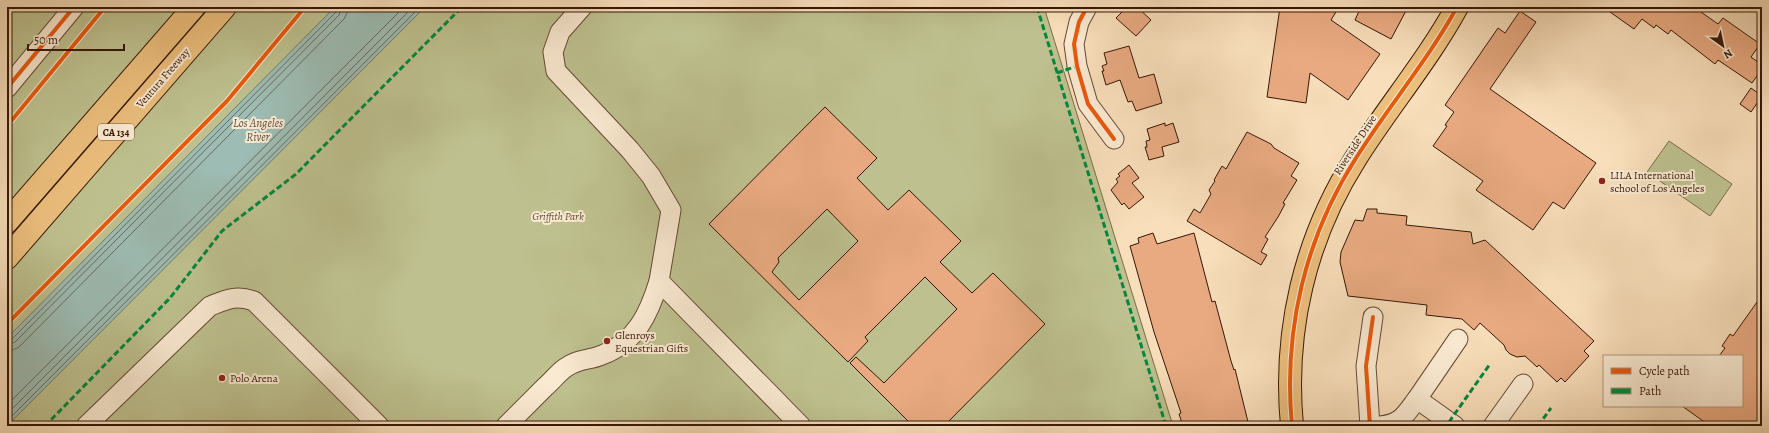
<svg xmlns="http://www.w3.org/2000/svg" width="1769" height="433" viewBox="0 0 1769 433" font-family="Alegreya,serif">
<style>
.green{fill:#bec18f;stroke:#7a6c4b}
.water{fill:#9dbcb3;stroke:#737a6e}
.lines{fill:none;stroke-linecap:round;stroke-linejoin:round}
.shore{stroke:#696a5d;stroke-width:1}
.building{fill:#e9aa81;stroke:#351707;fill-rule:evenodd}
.minor-casing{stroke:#664934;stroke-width:21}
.major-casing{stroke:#351707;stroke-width:24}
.highway-casing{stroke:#351707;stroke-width:24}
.minor{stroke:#faead2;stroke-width:19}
.major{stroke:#ecbf7d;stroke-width:22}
.highway{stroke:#ecbf7d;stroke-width:22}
.quiet{stroke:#00873e;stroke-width:3;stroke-dasharray:6 3;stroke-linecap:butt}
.cycleway-casing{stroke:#faead2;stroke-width:6}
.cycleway{stroke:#e8590c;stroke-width:4}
.poi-dot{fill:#8f2418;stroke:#faead2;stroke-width:1.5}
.labels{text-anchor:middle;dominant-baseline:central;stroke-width:4;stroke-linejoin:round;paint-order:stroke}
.shield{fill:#faead2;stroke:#705644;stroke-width:1}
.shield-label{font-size:10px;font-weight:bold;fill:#351707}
.street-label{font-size:11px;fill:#351707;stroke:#faead2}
.poi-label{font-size:11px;fill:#351707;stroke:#faead2;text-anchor:start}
.park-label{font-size:11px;font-style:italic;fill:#5e4a30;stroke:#faead2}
.water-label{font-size:12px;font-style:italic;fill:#595143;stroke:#faead2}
</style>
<rect width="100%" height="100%" fill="#f8deba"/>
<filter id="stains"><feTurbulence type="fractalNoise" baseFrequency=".005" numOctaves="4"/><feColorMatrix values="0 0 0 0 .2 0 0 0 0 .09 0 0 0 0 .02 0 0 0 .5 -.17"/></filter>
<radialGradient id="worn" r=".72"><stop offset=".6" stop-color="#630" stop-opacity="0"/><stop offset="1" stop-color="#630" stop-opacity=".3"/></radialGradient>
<g class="green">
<path d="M7,7h1037l129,419h-1166z"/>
<path d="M1669,141l63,43 -22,32 -63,-44z"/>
</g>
<path class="water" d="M335,7h90l-418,419v-88z"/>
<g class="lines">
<g class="shore">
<path d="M7,340l5,-1 324,-327 1,-5"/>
<path d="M7,345l8,-3 324,-327 3,-8"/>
<path d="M7,351l6,-1 6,-3 325,-328 3,-6 1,-6"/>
<path d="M7,405l397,-398"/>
<path d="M7,414l406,-407"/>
<path d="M7,421l413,-414"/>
</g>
</g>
<g class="building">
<path d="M1127,7h10l14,13 -15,16 -20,-18z"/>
<path d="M1280,7h59l-8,13 49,34 -32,46 -38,-27 -4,30 -39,-6z"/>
<path d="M1361,7h47l-17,32 -36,-19z"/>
<path d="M1603,7h102l-4,5 17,12 5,-6 37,26 -9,13 11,8v4l-10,14 -34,-23 -3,4 -44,-34 -3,4 -12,-9 -2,3 -12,-9 -8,10z"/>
<path d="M1520,11l16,11 -46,67 106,74 -32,46 -11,-7 -20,28 -57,-40 7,-9 -50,-35 14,-20 -2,-1 9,-13 -9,-7 53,-77 7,5z"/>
<path d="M1129,46l10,32 15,-4 8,29 -26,8 -4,-10 -4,1 -8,-22 -14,5 -4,-14h2l-2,-5 5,-2 -3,-11z"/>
<path d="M1751,88l11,8 -11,16 -11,-8z"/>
<path d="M825,107l52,51 -20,20 31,32 21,-20 52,51 -21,21 32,31 21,-20 52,51 -101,102h-31l-63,-63 6,-6 28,26 73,-74 -32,-32 -60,60 3,4 -20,21 -139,-138zM827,209l31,32 -59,59 -27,-28 7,-10 -1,-4z"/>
<path d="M1165,123v3l8,-3 6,19 -17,5 2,9 -15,4 -4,-13h2l-1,-6 4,-1 -3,-11z"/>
<path d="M1247,132l24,12 3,4 25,15 -8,13 6,4 -14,23 2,1 -7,13 -13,20 3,2 -7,13 6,3 -6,10 -74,-44 7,-12 6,4 11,-19 -2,-4 6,-9 -1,-1 8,-14 4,3z"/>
<path d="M1129,165l10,13 -7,5 12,14 -15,12 -5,-6 -2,2 -11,-15 7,-8 -2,-3 4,-3 -2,-2z"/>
<path d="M1367,209h10v4l30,3 -1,9 65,7 2,12 12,-4 109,101 -10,10 5,5 -24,26 -4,-4 -4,4 -18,-17 -2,2 -12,-11 -8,1 -7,-3 -4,-4 -2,-5 -24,-22 -6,7 -12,-11 -36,-4 1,-10 -79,-9 -8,-34 1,-10 14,-32 8,1z"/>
<path d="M1153,233l4,11 37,-11 18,69 3,-1 16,60 3,9 1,-1 14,57h-66l-4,-12 2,-1 -27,-81 -24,-86 9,-3 -1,-5z"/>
<path d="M1762,295v131h-52l-28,-20h60v-50h-23l6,-8 -3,-2 8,-12 3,2z"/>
</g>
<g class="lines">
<defs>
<g id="minor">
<path d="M582,7l-22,25 -7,20 3,19 74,79 21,26 20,34 -12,71 142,145"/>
<path d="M1087,7l-8,15 -5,22 3,22 11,38 26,35"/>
<path d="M7,88l67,-81"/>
<path d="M1417,399l41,-60"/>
<path d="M86,426l124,-120c18,-7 25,-11 44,-5l125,125"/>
<path d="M506,426c13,-13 26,-26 39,-39 7,-6 13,-14 20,-19 14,-10 23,-7 37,-13 34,-13 47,-41 57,-74"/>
<path d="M1370,426l-4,-60 7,-49"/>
<path d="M1380,426c21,-2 25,-11 37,-27l38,27"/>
<path d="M1493,426l30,-42"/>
</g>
<path id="major" d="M1292,426c-9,-95 13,-188 64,-268 32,-51 72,-98 101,-151"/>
<g id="highway">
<path d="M7,222l187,-215"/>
<path d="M7,258l218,-251"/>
</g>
</defs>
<use href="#minor" class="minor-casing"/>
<use href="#major" class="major-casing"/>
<use href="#highway" class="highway-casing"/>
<use href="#minor" class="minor"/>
<use href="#major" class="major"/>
<use href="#highway" class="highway"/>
<g class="quiet">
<path d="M1037,7l129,419"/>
<path d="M1057,73l20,-7"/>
<path d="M1449,422l41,-58"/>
<path d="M45,426l125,-128 52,-67 74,-57 166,-167"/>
<path d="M1538,426l13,-18"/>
</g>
<defs>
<g id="cycleway">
<path d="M1087,7l-8,15 -5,22 3,22 11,38 26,35"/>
<path d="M7,88l67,-81"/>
<path d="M7,126l98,-119"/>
<path d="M7,324l220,-223 78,-94"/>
<path d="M1292,426c-9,-95 13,-188 64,-268 32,-51 72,-98 101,-151"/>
<path d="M1370,426l-4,-60 7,-49"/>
</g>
</defs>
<use href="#cycleway" class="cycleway-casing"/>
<use href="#cycleway" class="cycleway"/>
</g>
<g class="poi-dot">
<circle cx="1602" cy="181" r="4"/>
<circle cx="607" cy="341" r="4"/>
<circle cx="222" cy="378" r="4"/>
</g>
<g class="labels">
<rect class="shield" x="98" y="124" width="36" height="16" rx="3"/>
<g class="shield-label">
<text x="116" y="132">CA 134</text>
</g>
<g class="street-label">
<text transform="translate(163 78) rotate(-49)">Ventura Freeway</text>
<text transform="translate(1355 145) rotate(-57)">Riverside Drive</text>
</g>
<g class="poi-label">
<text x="1610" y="175">LILA International<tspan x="1610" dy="13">school of Los Angeles</tspan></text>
<text x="615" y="335">Glenroys<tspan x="615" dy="13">Equestrian Gifts</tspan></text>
<text x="230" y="378">Polo Arena</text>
</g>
<g class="park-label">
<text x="558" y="216">Griffith Park</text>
</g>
<g class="water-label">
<text x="258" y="123">Los Angeles<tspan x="258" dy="14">River</tspan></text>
</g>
</g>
<rect width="1769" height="433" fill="none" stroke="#f8deba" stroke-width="24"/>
<rect x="8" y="8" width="1753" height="417" fill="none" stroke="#351707" stroke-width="2"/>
<rect x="12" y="12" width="1745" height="409" fill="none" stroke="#351707"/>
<rect x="1603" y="355" width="140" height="52" fill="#faead2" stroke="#ab9681"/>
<rect x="1611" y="368" width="20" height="6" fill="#e8590c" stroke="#ab9681"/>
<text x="1639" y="375" font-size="12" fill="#351707">Cycle path</text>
<rect x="1611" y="388" width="20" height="6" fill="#00873e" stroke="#ab9681"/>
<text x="1639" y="395" font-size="12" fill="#351707">Path</text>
<g transform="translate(1723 46) rotate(147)" stroke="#faead2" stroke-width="3" paint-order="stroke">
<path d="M0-3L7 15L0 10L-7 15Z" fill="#351707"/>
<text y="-6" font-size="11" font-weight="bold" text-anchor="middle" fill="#351707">N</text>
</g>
<path d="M28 44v6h96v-6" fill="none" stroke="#351707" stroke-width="2"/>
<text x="34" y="44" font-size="12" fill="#351707" stroke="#faead2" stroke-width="3" paint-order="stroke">50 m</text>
<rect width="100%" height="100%" filter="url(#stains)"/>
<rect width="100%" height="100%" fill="url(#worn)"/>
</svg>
